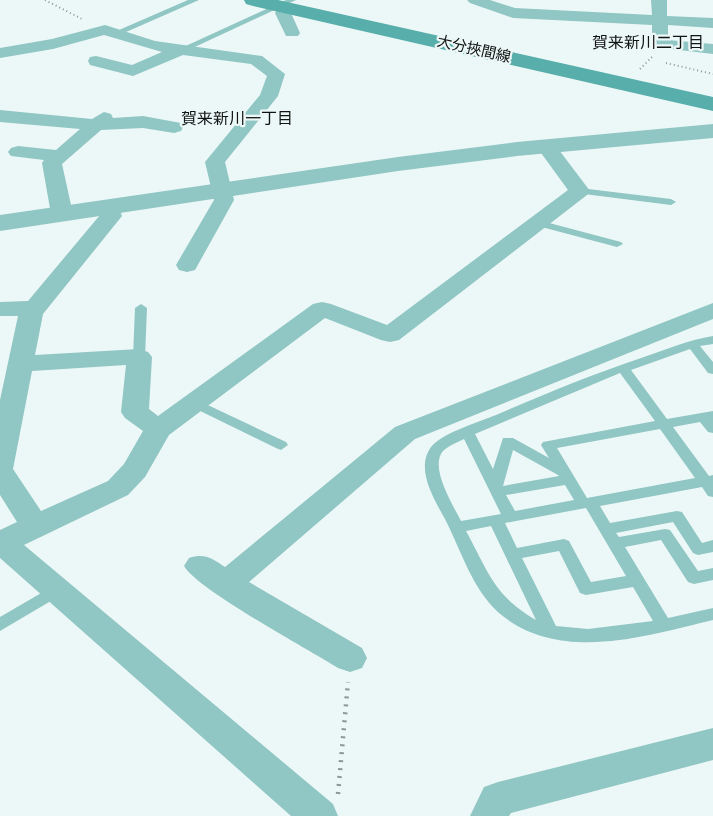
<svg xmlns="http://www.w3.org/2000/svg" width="713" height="816" viewBox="0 0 713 816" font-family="'Work Sans','Noto Sans JP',sans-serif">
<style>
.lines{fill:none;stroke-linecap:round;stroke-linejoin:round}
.path-far1{stroke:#8f9897;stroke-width:2;stroke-dasharray:1 3;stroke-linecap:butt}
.path{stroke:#8f9897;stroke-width:4.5;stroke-dasharray:2 6;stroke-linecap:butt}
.service{fill:#90c6c3;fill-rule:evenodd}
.minor{fill:#90c6c3;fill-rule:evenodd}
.tertiary{fill:#90c6c3;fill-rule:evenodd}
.secondary{fill:#57aeaa;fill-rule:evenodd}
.labels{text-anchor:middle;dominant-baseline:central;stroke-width:4.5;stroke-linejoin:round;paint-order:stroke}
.far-street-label{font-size:15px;fill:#101413;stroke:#ecf8f7}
.far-neighbourhood-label{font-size:16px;fill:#101413;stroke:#ecf8f7}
</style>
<rect width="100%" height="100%" fill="#ecf8f7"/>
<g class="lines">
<g class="path-far1">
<path d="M45,0l37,19"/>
<path d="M666,63l47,11"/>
<path d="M640,69l12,-12"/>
</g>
<path class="path" d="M338,794l10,-112"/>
<g class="service">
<path d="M188,0h11l-73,32 -7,-2z"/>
<path d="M286,0h10l-112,52 -7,-2z"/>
<path d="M580,188l91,11 5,3 -5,3 -95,-12v-4z"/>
<path d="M538,220l83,22 2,2 -6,3 -83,-22 -1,-2z"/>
<path d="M141,304l6,4 -2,49 -6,4 -6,-4 2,-49z"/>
<path d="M713,336v8l-13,2 13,16v12l-5,-1 -18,-24 -59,21 36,49 46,-8v22l-5,-1 -8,-10 -27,5 36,49 4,-1v22l-5,-1 -6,-9 -102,19 10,17 67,-12 5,1 20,31 11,-3v12l-15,3 -5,-2 -20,-31 -57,11 3,4 46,-8 5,1 28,41 15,-3v12l-19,4 -6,-2 -27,-42 -36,7 43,71 45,-10v12c-67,16 -154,44 -214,-7 -27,-24 -38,-63 -54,-94 -11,-20 -30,-50 -14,-72 11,-14 48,-25 65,-32 49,-21 97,-41 148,-58 23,-8 45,-17 69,-21zM620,373l35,48 -112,21 -2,3 8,13 -36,-20h-10l-10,31 -18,-35zM660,429l35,49 -108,20 -30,-50zM464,439l37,75 -40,7c-8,-16 -32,-54 -18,-70 5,-5 15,-9 21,-12zM513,450l45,25 1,1 -56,10zM565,485l9,15 -59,11 -9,-16zM586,508l40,68 -35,6 -22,-41 -5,-2 -47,9 -12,-25zM491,526l45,94c-42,-24 -48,-49 -70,-89zM559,551l21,42 6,2 47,-8 20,34 -65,8 -32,-3 -34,-68z"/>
<path d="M195,399l91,43 2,3 -7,5 -5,-2 -86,-42 -2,-3 2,-3z"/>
<path d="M55,585l6,2 2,4 -2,4 -61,36v-14z"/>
</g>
<g class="minor">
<path d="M467,0h23l25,8 137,7 -1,-15h16v16l46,2v10l-45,-3v15l45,4v10l-59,-7 -2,-3v-19l-139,-7 -43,-15z"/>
<path d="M285,2l8,5 -2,6 9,20 -2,3h-12l-11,-23 5,-9z"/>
<path d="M105,25l50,16 107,15 23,18 -7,22 -53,66 9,38 -39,70 -8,2 -8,-2 -3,-5 38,-65 -9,-38 55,-67 7,-19 -16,-12 -68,-9 -50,21 -43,-11 -2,-4 2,-4 6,-1 36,9 30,-13 -58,-17 -51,14 -53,9v-10l52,-9z"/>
<path d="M0,110l92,9 12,-7 7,2 2,4 30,-2 38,7 2,4 -2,4 -7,2 -31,-5 -42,2 -39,34 11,50 -3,5 -8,1 -8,-1 -3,-5 -9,-51 2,-3 -33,-4 -3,-4 3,-4 7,-2 38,4 24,-21 -80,-7z"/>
<path d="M546,140l7,2 34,45 3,4 -3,4 -188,145 -9,2 -9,-2 -56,-22 -156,117 -24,42 -17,18 -104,50 309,259 5,12h-47l-291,-258v-28l17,-8 -17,-27v-95l18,-84h-18v-14l28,-1 72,-86 -1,-8 4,-4 7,-2 7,2 5,13 -79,98 -8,41 104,-6 9,3 4,5 -3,52 9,7 155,-112 9,-2 9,2 56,21 181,-135 -32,-44 3,-4zM126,365l-5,47 4,6 18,13 -19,33 -16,17 -67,30 -28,-42 19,-98z"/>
<path d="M713,303v16l-298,120 -166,143 113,66 5,10 -5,10 -12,4 -12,-4c-30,-19 -140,-78 -154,-102l5,-8c15,-5 23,0 36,9l170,-140z"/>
<path d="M713,728v32l-202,53 -2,3h-39l14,-29 14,-5z"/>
</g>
<path class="tertiary" d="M713,124v14l-196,18 -119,15 -398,60v-16l398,-58 119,-15z"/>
<path class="secondary" d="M244,0h34l435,97v14l-460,-105 -7,-2z"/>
</g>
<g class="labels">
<g class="far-street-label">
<text transform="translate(474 49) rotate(13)">大分挾間線</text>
</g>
<g class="far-neighbourhood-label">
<text x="648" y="42">賀来新川二丁目</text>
<text x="237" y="118">賀来新川一丁目</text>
</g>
</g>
</svg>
